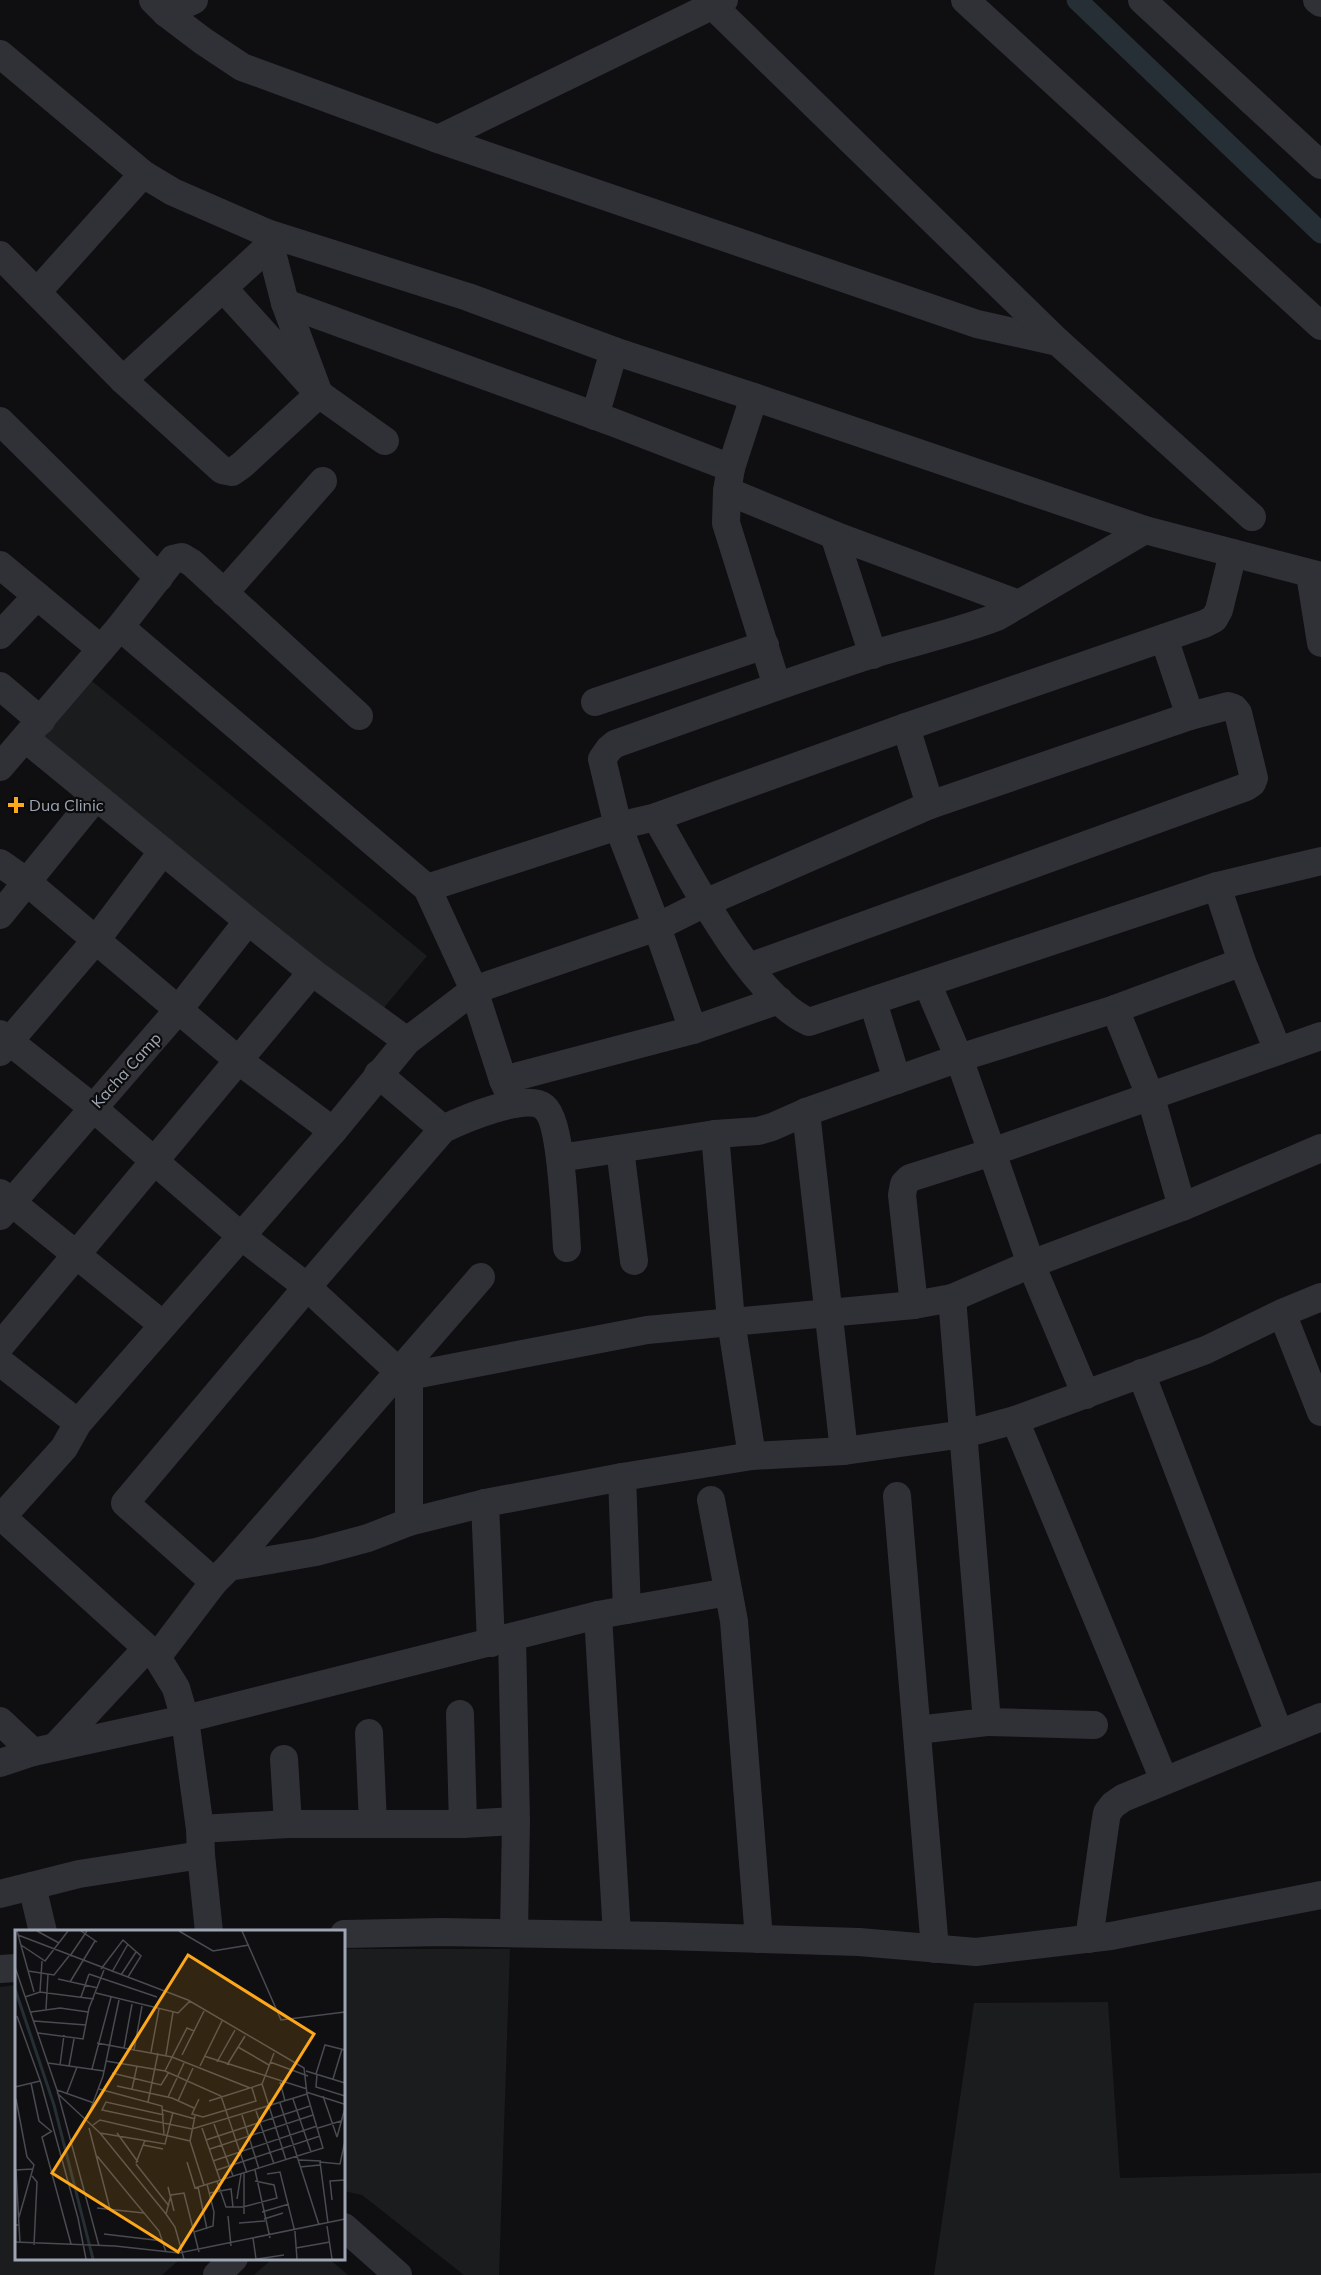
<svg xmlns="http://www.w3.org/2000/svg" width="1321" height="2275" viewBox="0 0 1321 2275" font-family="Mulish,sans-serif">
<style>
.built{fill:#1b1c1e}
.lines{fill:none;stroke-linecap:round;stroke-linejoin:round}
.canal{stroke:#252f35;stroke-width:21}
.minor{stroke:#303136;stroke-width:28}
.poi-dot{fill:#fda71b;stroke:#0b0b0c;stroke-width:2}
.labels{text-anchor:middle;dominant-baseline:central;stroke-width:4.5;stroke-linejoin:round;paint-order:stroke}
.poi-label{font-size:16px;fill:#9fa6b3;stroke:#0b0b0c;text-anchor:start}
.street-label{font-size:16px;fill:#9fa6b3;stroke:#0b0b0c}
.inset-river{fill:none;stroke:#252f35;stroke-width:3}
.inset-road{fill:none;stroke:#494b52;stroke-width:1.5}
.view{fill:#fda71b;fill-opacity:0.15;stroke:#fda71b;stroke-width:3}
.inset-edge{fill:none;stroke:#9fa6b3;stroke-width:3}
</style>
<rect width="100%" height="100%" fill="#0f0f11"/>
<g class="built">
<path d="M76,668l351,288 -50,60 -351,-287z"/>
<path d="M344,1949h166l-11,326h-35l-102,-80 -18,-4z"/>
<path d="M16,1985v273l164,1 -18,16h-162v-288z"/>
<path d="M1108,2002l12,176 201,-5v102h-387l40,-272z"/>
<path d="M272,2259h57l19,16h-94z"/>
</g>
<g class="lines">
<path class="canal" d="M1077,0l244,233"/>
<g class="minor">
<path d="M153,0l13,13 37,28 39,26 196,72 539,185 81,18"/>
<path d="M965,0l356,326"/>
<path d="M1142,0l179,165"/>
<path d="M1317,0l4,3"/>
<path d="M712,5l346,337 194,175"/>
<path d="M166,13l28,-13"/>
<path d="M0,54l143,120 30,18 94,41 201,64 146,54 140,46 391,133 176,46"/>
<path d="M438,139l286,-139"/>
<path d="M0,255l123,125 99,90 10,2 10,-7 77,-71 -34,-91 -18,-70"/>
<path d="M223,288l96,106 66,47"/>
<path d="M37,292l106,-118"/>
<path d="M285,303l330,120 116,45"/>
<path d="M123,380l147,-135"/>
<path d="M754,397l-23,71 -4,23 -1,32 51,163"/>
<path d="M595,416l19,-65"/>
<path d="M0,421l159,157"/>
<path d="M727,491l107,44 185,69"/>
<path d="M834,535l39,120"/>
<path d="M0,565l101,84"/>
<path d="M1310,574l11,69"/>
<path d="M224,593l99,-112"/>
<path d="M120,627l307,261 47,102 29,90 11,24"/>
<path d="M0,635l37,-39"/>
<path d="M1164,638l26,78"/>
<path d="M0,686l41,35"/>
<path d="M595,702l170,-57"/>
<path d="M906,727l24,78"/>
<path d="M26,739l222,182 64,51 95,69"/>
<path d="M0,767l120,-140 53,-68 9,-2 10,6 167,153"/>
<path d="M656,817c32,56 95,179 153,205l408,-136 104,-25"/>
<path d="M0,863l27,19 211,178 95,71"/>
<path d="M1217,886l25,76 36,89"/>
<path d="M427,888l191,-62 38,-9 250,-90 298,-103 10,-5 5,-9 14,-57"/>
<path d="M0,915l96,-118"/>
<path d="M927,983l32,75 72,206 55,131"/>
<path d="M873,1002l24,78"/>
<path d="M1115,1009l36,89 31,109"/>
<path d="M693,1030l-36,-103 -39,-101 -16,-67 7,-10 6,-5c85,-30 169,-61 255,-89 42,-13 85,-22 127,-38l148,-87"/>
<path d="M0,1034l92,73 149,129 66,51 91,84 11,5 238,-46 267,-25 38,-7 79,-34 151,-57 139,-59"/>
<path d="M0,1052l96,-112 67,-89"/>
<path d="M378,1074l65,55"/>
<path d="M503,1080l190,-50 86,-30"/>
<path d="M806,1112l38,339"/>
<path d="M715,1134l16,187 21,135"/>
<path d="M620,1149l14,112"/>
<path d="M560,1158l155,-24 43,-3 14,-4 34,-15 153,-54 156,-49 127,-47"/>
<path d="M0,1193l163,132"/>
<path d="M0,1216l179,-207 69,-88"/>
<path d="M914,1305l-12,-110 2,-11 6,-6 82,-26 329,-116"/>
<path d="M1282,1313l39,99"/>
<path d="M0,1346l312,-374"/>
<path d="M0,1362l78,61"/>
<path d="M1141,1373l138,360"/>
<path d="M1015,1420l149,360"/>
<path d="M622,1477l5,133"/>
<path d="M897,1496l38,453"/>
<path d="M711,1500l23,121 25,318"/>
<path d="M485,1503l6,140"/>
<path d="M0,1515l157,142 19,31 9,31 15,110 1,26 8,77"/>
<path d="M0,1519l64,-71 14,-25 255,-292 74,-90 67,-51 183,-63 48,-24 225,-98 260,-89 38,-10 6,2 4,5 16,65 -2,5 -6,4 -497,180"/>
<path d="M409,1522v-146"/>
<path d="M229,1567l87,-15 52,-14 41,-16 76,-19 137,-26 130,-21 92,-5 120,-17 51,-14 191,-70 76,-37 39,-16"/>
<path d="M214,1582l-89,-79 182,-216 136,-158c19,-9 83,-37 101,-22 18,14 21,115 23,141"/>
<path d="M598,1615l19,320"/>
<path d="M512,1638l4,183 -2,112"/>
<path d="M157,1657l57,-75 15,-15 252,-290"/>
<path d="M460,1714l3,110"/>
<path d="M0,1721l33,31"/>
<path d="M987,1722l107,3"/>
<path d="M917,1730l70,-8 -35,-424"/>
<path d="M369,1733l4,90"/>
<path d="M55,1747l92,-99"/>
<path d="M284,1759l4,65"/>
<path d="M0,1763l33,-11 152,-33 413,-104 130,-23"/>
<path d="M200,1829l88,-5h175l53,-3"/>
<path d="M32,1886l11,46"/>
<path d="M0,1894l79,-20 122,-19"/>
<path d="M344,1934l98,-2 222,4 195,6 117,10 135,-16 210,-41"/>
<path d="M1089,1939l16,-114 2,-12 6,-8 10,-7 198,-81"/>
<path d="M0,1969l16,-1"/>
<path d="M344,2227l54,48"/>
<path d="M217,2275l17,-17"/>
</g>
</g>
<path class="poi-dot" d="M13 796h6v6h6v6h-6v6h-6v-6h-6v-6h6z"/>
<g class="labels">
<g class="poi-label">
<text x="29" y="805">Dua Clinic</text>
</g>
<g class="street-label">
<text transform="translate(126 1070) rotate(-48)">Kacha Camp</text>
</g>
</g>
<g transform="translate(15 1930)">
<rect width="330" height="330" fill="#0f0f11"/>
<path class="inset-river" d="M0,59l39,116 39,154"/>
<path class="inset-road" d="M2,1l17,61M22,1l22,12M66,1l16,11M164,1l34,20 36,-6M227,1l39,89 64,-8M3,5l170,65 116,68 3,26 16,54 -128,40 -8,-26M6,15l24,16 23,-30M55,26l17,-25M0,37l42,123 42,156M86,39l22,-29 18,16 -13,21M13,41l26,4 15,-19M97,42l16,-28M74,44l68,23M106,45l15,-23M43,49l40,9M55,52l25,-41M25,62l2,-31M81,63l82,20 12,-12M10,67l15,-5 54,7M66,67l8,-23M31,79l2,-35M16,82l29,-4 28,4M2,86l24,67 37,135 8,41M19,91l52,4M23,103l45,6 6,-31 15,-38M82,113l75,14 78,31M223,117l31,18M109,118l8,-44M119,120l8,-44M136,122l8,-43M259,123l-12,31 24,76M151,125l7,-43M167,125l23,-46M189,126l103,33M91,131l59,10 56,25 26,77M202,132l18,-32M255,132l38,14M33,133l56,8M45,135l4,-30M212,135l18,-29M54,136l5,-27M185,136l22,-45M77,139l19,-72M150,141l22,-43 7,3M291,141l39,12M97,143l49,12 8,-13M301,144l9,-29 20,5M302,144l-1,13 29,9M318,149l9,-30M265,152l5,19M16,153l8,38 12,10M102,156l55,12 22,10M0,157l25,-6M84,159l63,17 2,29M117,159l5,-23M42,160l37,13M291,162l38,12M42,163l43,40 66,81 9,13 9,32M52,163l10,-26M308,166l14,41M153,167l16,-34M1,169l11,58 7,8 -15,52M184,169l-7,15 11,3 53,-16 -4,-13M278,169l18,53M163,171l15,-33M194,171l53,-17M133,172l10,-49M265,173l39,122M148,180l32,9M241,181l18,53M149,185l-58,-13 -4,8 90,19 115,-35M227,185l17,54M180,186l-5,25 14,44M72,189l16,-43 16,-76M199,194l19,52M78,195l7,-5 90,21M74,198l21,81M187,198l18,52M303,198l23,-7M37,201l-10,6 29,107M85,203l65,11 8,-32M102,203l21,29M322,207l8,-29M191,210l104,-34M128,215l20,4M195,219l103,-34M82,226l62,75 7,21M284,230l22,1M198,231l104,-35M121,233l9,-23M121,234l33,42M285,237l20,-2M0,240l18,-1M202,240l103,-34M240,240l15,68M252,244l13,-2 15,60 2,27M17,246l5,6 -3,63M202,251l9,26h17l34,-9 -3,-13 -19,-4M153,257l6,24M183,257l9,42M195,263l21,-4 2,18M222,269l4,-25M317,270l-2,-19 15,-1M82,278l47,5M247,282l27,-8M151,284l5,-19 13,-2 15,59M229,284v-41M213,286l3,30M249,289l19,-6M224,293l26,-2M313,293l-8,-61 20,2 5,-23M0,295h4l-3,-55M4,295l1,18M312,296l5,33M179,302l19,-6 1,-14 -7,-28M89,304l59,7M238,308l3,21M0,312l100,4 64,7 166,-34M281,318l34,-6M242,329l27,-4"/>
<path class="view" d="M173,25l126,79 -136,218 -126,-79z"/>
<rect width="330" height="330" class="inset-edge"/>
</g>
</svg>
